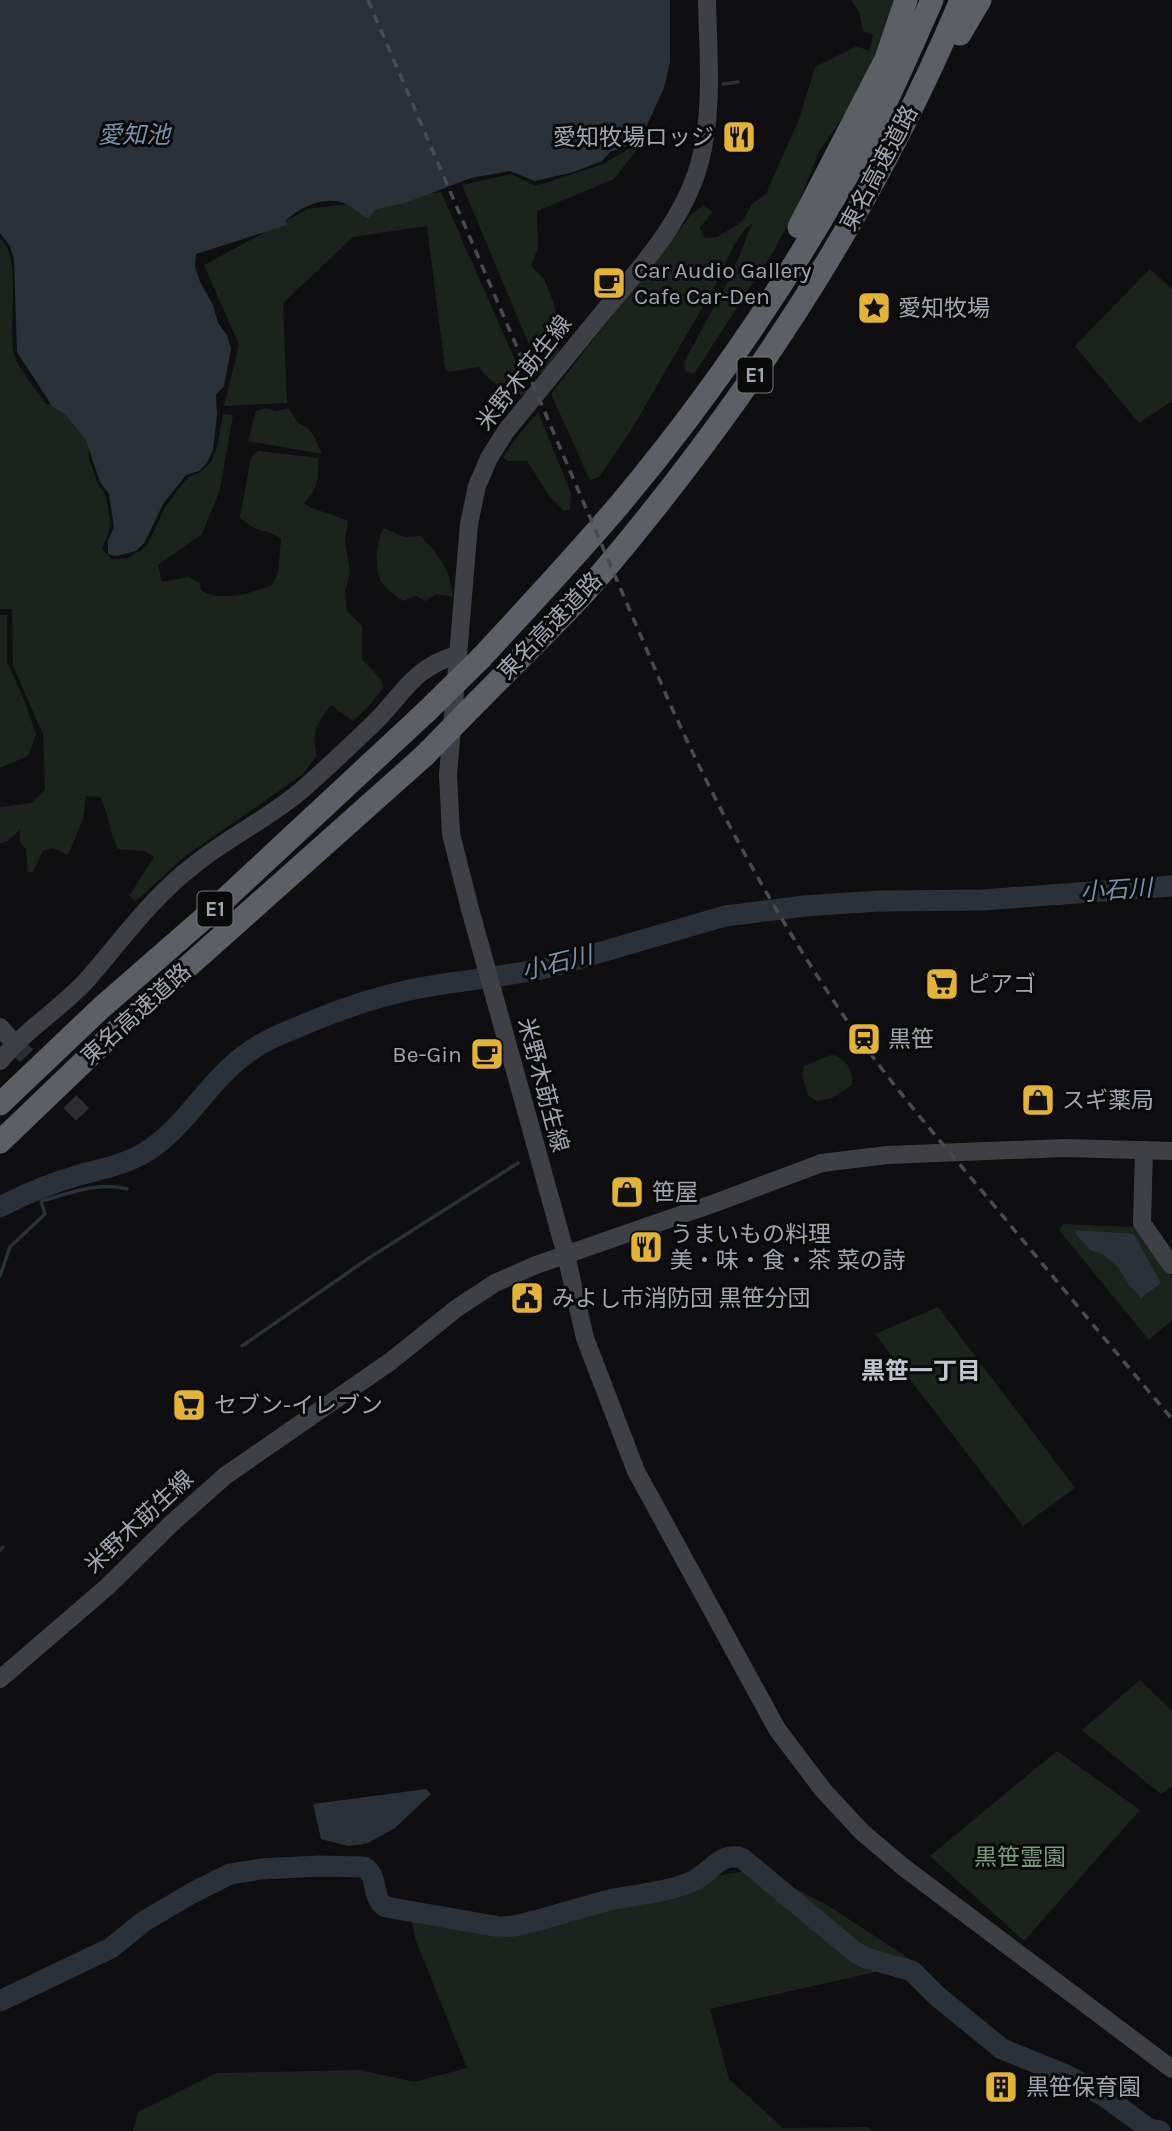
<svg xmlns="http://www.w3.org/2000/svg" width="1172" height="2131" viewBox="0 0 1172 2131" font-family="Karla,'Noto Sans JP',sans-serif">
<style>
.green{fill:#1c231d}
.water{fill:#2a3138}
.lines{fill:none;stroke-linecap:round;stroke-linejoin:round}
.stream{stroke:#2a3138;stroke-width:3.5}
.river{stroke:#2a3138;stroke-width:21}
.secondary-tunnel{stroke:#2c2d31;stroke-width:18;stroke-dasharray:18 9;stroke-linecap:butt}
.secondary{stroke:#3f4045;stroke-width:18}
.highway{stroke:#5d5f66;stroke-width:23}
.rail{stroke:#4a4b50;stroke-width:3.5;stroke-dasharray:9 7;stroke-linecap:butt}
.highway-bridge{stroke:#5d5f66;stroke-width:23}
.labels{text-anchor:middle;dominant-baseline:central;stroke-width:6;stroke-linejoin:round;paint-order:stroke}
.shield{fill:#0a0a0b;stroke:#74767e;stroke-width:2}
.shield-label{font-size:21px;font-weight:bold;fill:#a1a5b0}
.poi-label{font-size:23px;fill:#a1a5b0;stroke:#0a0a0b;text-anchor:start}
.street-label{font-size:23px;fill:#a1a5b0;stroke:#0a0a0b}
.park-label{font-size:23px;fill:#7a9a7e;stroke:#0a0a0b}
.water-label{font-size:24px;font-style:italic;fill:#7a90aa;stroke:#0a0a0b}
.neighbourhood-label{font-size:24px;font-weight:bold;fill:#c2c4cd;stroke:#0a0a0b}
</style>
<rect width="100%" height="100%" fill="#0f0f11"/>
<g class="green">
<path d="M851,0h43l-3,17 -24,57 -15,30 -32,46 -25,61 -22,41 -79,122 -9,-3 -1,-9 47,-86 21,-52 -6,4 -12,17 -18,39 -86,148 -31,45 -9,3 -39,-86 139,-178 13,-11 10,7 -13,15 4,11 13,-1 25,-15 10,-18 14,-10 33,-75 16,-52 42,-21 12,5 4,-16 -10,-4 -4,-19z"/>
<path d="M644,140l-30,39 -77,32 1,37 -7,18 13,13 10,25 4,26 1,22 -15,28 -82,-195 49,-11 25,12 67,-22z"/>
<path d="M441,192l89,202c-19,5 -40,-12 -51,-27l-31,5 -3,-4 -18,-142 -74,11 -70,66 4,100 -63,3 15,-61 -35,-80 104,-56z"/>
<path d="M0,238c23,19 7,88 14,116 3,13 24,38 32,50l24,1 18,22 1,32 8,23 9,14 5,30 -9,23 10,10 16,-1 18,-11 20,-41 21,-28 13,-6 11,-10 6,-15 6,-33 10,1 -13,75 -18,44 -44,31 4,17 26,-5 12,6 1,7c19,13 51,3 71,-5l6,-13 3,-33c-16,-12 -24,-4 -41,-22l11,-60 7,-6 60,7c1,20 0,31 -14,45 7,7 32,12 44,18l-3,20 5,32 -5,18 2,20 15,15v33l20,22 1,7 -14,18 -16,15 -22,-16c-13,16 -21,29 -14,50l-14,19 -119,83 -49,45 -6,-6 25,-39 -9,-6 -27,-2c-9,-18 -9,-35 -18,-52l-14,-1 -3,23 -15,36 -15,-7 -10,3 -10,21h-5l-2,-23 -6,-7v-12l-14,12 -6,1v-36l32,-4 13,-13 -2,-56 -30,-68 -1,-57h-12z"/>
<path d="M1150,269l22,20v112l-33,22 -64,-77z"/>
<path d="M265,408l12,3 12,-3 9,15 11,6 6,9 7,16 -74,-13 8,-30z"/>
<path d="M538,412l33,81 -1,16 -6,2 -14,-14 -23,-36h-19l-5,-4 13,-19z"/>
<path d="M384,528l20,9 16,-1c18,17 31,35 33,61l-17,-3 -11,7 -9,-5 -13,5c-8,-6 -21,-14 -24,-24 -4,-14 -3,-36 5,-49z"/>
<path d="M0,615h7v47l17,38 12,34 -8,22 -28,12z"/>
<path d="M831,1055c15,1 22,16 21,30l-20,13 -15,3 -9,-6 -6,-20 2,-9z"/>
<path d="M1063,1224l76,3 33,51v42l-23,20 -90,-110z"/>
<path d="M938,1307l137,181 -52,38 -148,-192z"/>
<path d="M1140,1680l32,31v75l-11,8 -79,-64z"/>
<path d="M1057,1751l83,59 -116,131 -94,-85z"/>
<path d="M757,1869l70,36 89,58 -206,46 19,70 54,49 84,-1 7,4h-741l5,-19 79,-39 143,-3 54,12 53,-14 -52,-130 -5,-28 97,21 99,-30 71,-18z"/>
</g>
<g class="water">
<path d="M0,0h670v62l-6,26 -18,39 -19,19 -17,6 -8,9 -28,11 -39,9 -25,-10 -39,7 -63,24 -31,7 -9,9c-9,-3 -14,-12 -24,-15 -22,-7 -43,4 -59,18l2,4 -91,29 -1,12 5,16 13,23 5,18 9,12 4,14 -7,37 -8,9 1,20 -4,35 -6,13 -8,8 -13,4 -23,29 -18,38 -9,9 -20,5 -8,-2v-14l6,-13 -5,-33 -9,-12 -14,-42 -20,-25 -14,-9 -35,-54 -3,-92 -4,-14 -10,-13z"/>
<path d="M1077,1230l57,4 27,49 -20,15 -12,-13 -11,-18 -14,-12 -14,-5 -14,-16z"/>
<path d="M426,1789l5,5 -36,34 -29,16 -1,-2 -1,2 -16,2 -27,-7 -8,-35z"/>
</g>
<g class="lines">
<g class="stream">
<path d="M723,84l15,-2"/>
<path d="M0,1276l10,-29 35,-33 -4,-13c27,-7 58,-20 86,-12"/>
<path d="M242,1346l127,-88 149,-95"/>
<path d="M0,1550l3,-3"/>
</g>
<g class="river">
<path d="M0,1207c25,-13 51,-24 79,-32 22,-6 45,-10 65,-22 41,-24 63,-71 102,-99 17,-13 37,-21 57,-29 37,-16 76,-29 116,-37 43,-8 87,-11 131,-21l175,-51 79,-10 75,-5 103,-1 190,-14"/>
<path d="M0,2001l111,-53 32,-26 49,-29 38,-19 31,-5 59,-3 44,1c16,10 6,31 22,40l114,20 14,-1c34,-7 66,-19 100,-27 25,-5 55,-7 79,-18 18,-8 29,-32 50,-22l112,93 11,6 46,13 25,25 65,53 64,26 38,21 45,33 11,2"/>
</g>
<path class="secondary-tunnel" d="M14,1043l69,72"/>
<g class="secondary">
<path d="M707,0c1,54 7,111 -8,165 -16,56 -58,102 -95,146 -33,40 -65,80 -98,120l-17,27 -12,28 -8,38 -21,251 3,59 19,75 96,346 19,83 51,133 141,258 46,61 39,42 40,34 270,203"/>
<path d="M0,1027l14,16"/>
<path d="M0,1061c25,-31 59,-51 86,-80 35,-40 65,-83 108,-116 34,-28 76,-47 109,-76 24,-21 47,-43 70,-65 31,-30 39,-56 84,-69"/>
<path d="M1144,1150l-2,73 29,42"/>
<path d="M0,1679l107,-92 64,-63 54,-48 166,-115 66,-53 38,-25 41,-18 179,-62 107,-40 65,-8 178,-7 107,3"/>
</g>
<g class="highway">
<path d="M960,34l20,-34"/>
<path d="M799,227l87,-168 20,-59"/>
<path d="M481,658c47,-51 94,-101 139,-154 94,-112 177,-236 247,-364 24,-45 44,-93 65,-140"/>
<path d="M478,701c36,-37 73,-72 108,-110 30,-34 59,-70 87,-106 116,-149 215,-311 288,-485"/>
<path d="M0,1104l101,-96 110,-96 216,-201"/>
<path d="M0,1142l120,-115 304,-271"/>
</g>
<path class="rail" d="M368,0l299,697c53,119 117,234 192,341 38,53 81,103 123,153 63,76 126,152 190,228"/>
<g class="highway-bridge">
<path d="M427,711l54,-53"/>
<path d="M424,756l54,-55"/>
</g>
</g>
<defs>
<symbol id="restaurant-square" viewBox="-11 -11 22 22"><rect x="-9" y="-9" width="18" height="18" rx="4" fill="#e3b335" stroke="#0a0a0b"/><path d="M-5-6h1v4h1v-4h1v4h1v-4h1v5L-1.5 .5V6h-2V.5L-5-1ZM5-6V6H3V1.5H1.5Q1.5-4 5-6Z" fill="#111"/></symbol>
<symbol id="cafe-square" viewBox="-11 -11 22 22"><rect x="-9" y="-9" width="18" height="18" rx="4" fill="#e3b335" stroke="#0a0a0b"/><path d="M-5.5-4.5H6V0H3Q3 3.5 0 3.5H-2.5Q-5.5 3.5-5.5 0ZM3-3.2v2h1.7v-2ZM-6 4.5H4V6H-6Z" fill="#111"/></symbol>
<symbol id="sight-square" viewBox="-11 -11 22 22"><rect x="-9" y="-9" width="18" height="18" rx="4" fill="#e3b335" stroke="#0a0a0b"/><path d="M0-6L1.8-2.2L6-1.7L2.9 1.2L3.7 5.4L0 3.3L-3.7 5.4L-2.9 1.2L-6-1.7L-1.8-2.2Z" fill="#111"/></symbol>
<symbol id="supermarket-square" viewBox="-11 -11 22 22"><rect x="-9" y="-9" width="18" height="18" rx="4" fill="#e3b335" stroke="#0a0a0b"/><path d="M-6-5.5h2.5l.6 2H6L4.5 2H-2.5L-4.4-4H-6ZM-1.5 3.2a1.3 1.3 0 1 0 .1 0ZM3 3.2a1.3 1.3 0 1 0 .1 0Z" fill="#111"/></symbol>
<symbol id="station-square" viewBox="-11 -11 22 22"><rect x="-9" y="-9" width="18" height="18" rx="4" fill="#e3b335" stroke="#0a0a0b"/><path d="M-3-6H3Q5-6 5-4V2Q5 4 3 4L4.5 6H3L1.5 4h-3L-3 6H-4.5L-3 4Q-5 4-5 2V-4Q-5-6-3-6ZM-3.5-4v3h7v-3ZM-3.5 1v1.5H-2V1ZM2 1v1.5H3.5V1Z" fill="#111"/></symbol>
<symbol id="shop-square" viewBox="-11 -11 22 22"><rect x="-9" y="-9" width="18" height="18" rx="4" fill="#e3b335" stroke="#0a0a0b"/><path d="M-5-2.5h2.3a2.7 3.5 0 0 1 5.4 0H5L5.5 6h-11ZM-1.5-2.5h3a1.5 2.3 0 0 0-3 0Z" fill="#111"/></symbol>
<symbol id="civic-square" viewBox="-11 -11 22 22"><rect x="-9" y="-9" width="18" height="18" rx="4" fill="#e3b335" stroke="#0a0a0b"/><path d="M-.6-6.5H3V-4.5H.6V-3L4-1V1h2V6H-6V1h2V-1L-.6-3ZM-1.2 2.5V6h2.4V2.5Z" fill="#111"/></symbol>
<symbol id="building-square" viewBox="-11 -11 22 22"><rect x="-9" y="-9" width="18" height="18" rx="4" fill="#e3b335" stroke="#0a0a0b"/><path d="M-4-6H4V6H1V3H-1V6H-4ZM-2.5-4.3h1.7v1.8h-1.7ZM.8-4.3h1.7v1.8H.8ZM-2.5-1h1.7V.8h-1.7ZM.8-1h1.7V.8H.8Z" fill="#111"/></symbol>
</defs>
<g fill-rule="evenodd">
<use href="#restaurant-square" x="720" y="118" width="38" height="38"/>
<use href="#cafe-square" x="590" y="264" width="38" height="38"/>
<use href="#sight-square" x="855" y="289" width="38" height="38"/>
<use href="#supermarket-square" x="923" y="965" width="38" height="38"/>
<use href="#station-square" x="845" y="1020" width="38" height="38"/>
<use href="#cafe-square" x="468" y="1035" width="38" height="38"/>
<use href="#shop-square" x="1019" y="1081" width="38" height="38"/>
<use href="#shop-square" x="608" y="1173" width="38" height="38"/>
<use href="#restaurant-square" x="627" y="1228" width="38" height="38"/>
<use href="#civic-square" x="508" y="1279" width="38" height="38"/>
<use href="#supermarket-square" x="170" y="1386" width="38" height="38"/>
<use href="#building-square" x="982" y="2068" width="38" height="38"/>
</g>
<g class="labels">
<g class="shield">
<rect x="737.5" y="357.5" width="35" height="35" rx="5"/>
<rect x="197.5" y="891.5" width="35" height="35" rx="5"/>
</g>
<g class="shield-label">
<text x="755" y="375">E1</text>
<text x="215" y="909">E1</text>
</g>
<g class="poi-label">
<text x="714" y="137" text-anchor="end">愛知牧場ロッジ</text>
<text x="634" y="270">Car Audio Gallery<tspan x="634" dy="26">Cafe Car-Den</tspan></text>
<text x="898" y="308">愛知牧場</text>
<text x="967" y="984">ピアゴ</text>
<text x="888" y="1039">黒笹</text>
<text x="462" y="1054" text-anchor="end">Be-Gin</text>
<text x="1062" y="1100">スギ薬局</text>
<text x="652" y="1192">笹屋</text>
<text x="670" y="1234">うまいもの料理<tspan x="670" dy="26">美・味・食・茶 菜の詩</tspan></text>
<text x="552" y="1298">みよし市消防団 黒笹分団</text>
<text x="214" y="1405">セブン-イレブン</text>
<text x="1026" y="2087">黒笹保育園</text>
</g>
<g class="street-label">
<text transform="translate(879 168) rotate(-62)">東名高速道路</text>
<text transform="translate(524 373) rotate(-52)">米野木莇生線</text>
<text transform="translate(550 626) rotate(-46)">東名高速道路</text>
<text transform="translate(136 1014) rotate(-42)">東名高速道路</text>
<text transform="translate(543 1085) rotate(75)">米野木莇生線</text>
<text transform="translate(139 1522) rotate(-43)">米野木莇生線</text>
</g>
<g class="park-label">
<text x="1020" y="1857">黒笹霊園</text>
</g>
<g class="water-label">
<text x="134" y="135">愛知池</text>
<text transform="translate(1116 890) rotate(-4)">小石川</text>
<text transform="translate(557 963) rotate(-14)">小石川</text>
</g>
<g class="neighbourhood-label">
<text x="921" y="1371">黒笹一丁目</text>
</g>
</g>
</svg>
